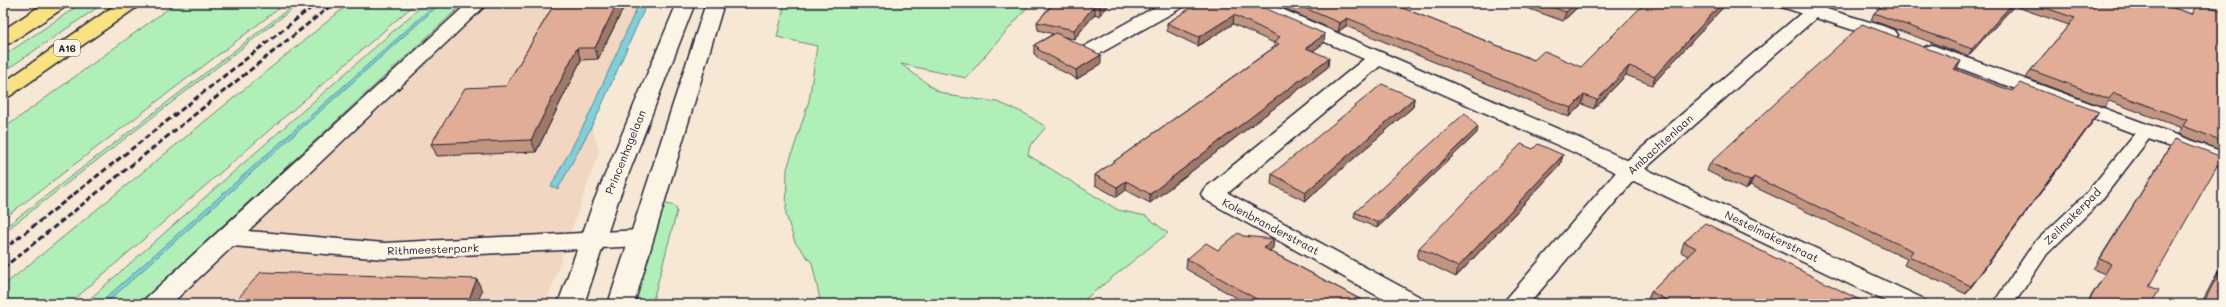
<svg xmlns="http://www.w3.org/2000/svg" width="2226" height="307" viewBox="0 0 2226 307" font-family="Mali,sans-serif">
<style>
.built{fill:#f1d6c2}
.green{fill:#b0efb7;stroke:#698879}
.water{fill:#7fd0d9;stroke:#5a8a9a}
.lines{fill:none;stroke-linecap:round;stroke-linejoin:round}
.pedestrian-casing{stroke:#22223b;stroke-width:3}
.minor-casing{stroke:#22223b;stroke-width:3}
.tertiary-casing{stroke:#22223b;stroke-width:3}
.secondary-casing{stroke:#22223b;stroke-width:3}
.motorway-casing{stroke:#22223b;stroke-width:3}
.pedestrian{fill:#fcf5e5;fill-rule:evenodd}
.minor{fill:#fcf5e5;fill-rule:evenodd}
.tertiary{fill:#fcf5e5;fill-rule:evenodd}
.secondary{fill:#fcf5e5;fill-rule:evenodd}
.motorway{fill:#f8e281;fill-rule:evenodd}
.rail{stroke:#22223b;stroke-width:3;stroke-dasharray:6 3;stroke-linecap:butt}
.wall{fill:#c29581;stroke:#22223b}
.shaded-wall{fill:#9e7969;stroke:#22223b}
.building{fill:#e2ad96;stroke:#22223b}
.labels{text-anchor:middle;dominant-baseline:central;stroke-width:4;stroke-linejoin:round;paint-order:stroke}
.shield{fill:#fcf5e5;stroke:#63616e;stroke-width:1}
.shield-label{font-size:10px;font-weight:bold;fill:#22223b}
.street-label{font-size:11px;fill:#22223b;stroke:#fcf5e5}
</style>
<rect width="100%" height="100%" fill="#f7e7d5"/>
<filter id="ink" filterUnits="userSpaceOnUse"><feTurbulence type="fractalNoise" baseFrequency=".025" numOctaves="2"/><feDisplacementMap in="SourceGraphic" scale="8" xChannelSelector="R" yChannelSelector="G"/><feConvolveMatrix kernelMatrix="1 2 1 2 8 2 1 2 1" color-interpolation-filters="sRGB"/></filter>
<g filter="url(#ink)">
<path class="built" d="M430,3h209l-51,113 11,35 -53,153h-457z"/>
<g class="green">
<path d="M82,3h22l-101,69v-16z"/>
<path d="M176,3h110l-283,216v-90z"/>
<path d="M296,3h4l-297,230v-4z"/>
<path d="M350,3h66l-347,301h-66v-18z"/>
<path d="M425,3h39l-326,301h-54z"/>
<path d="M785,3h246l-65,75 -65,-14 36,27 15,5 45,6 27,11 22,14 -16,19 -2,9 90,55 28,6 22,17 -89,71h-258l-9,-41 -17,-21 -9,-27 1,-46 22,-68 8,-55 -40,-9z"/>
<path d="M662,203l13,3 2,5 -25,93h-18z"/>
</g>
<g class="water">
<path d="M437,3h4l-336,301h-6z"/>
<path d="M639,3h8l-50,113 -39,73 -7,-3 37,-69z"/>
</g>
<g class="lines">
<defs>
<path id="pedestrian" d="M2146,126l6,1 3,4 -3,4 -52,67 -53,52 -33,50h-21l40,-60 53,-50 54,-67z"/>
<g id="minor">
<path d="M468,3h20l-240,228 136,12 256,-13 8,2 4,6 -4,6 -8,2 -256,13 -151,-13 -62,58h-29l4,-6z"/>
<path d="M1162,3h23l-2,4 -84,47 -7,2 -7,-2 -3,-4 3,-4z"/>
<path d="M1243,3h25l320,139 334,156 4,6h-35l-318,-152 -193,-86 -152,127 194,105 4,6h-34l-188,-105 -3,-5 3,-5 160,-130 -119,-52z"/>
<path d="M1780,3h27l76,23 12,5 3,4 -3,4 -7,2 -7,-2 -99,-32z"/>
<path d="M1932,45l291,107v15l-298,-112 -3,-4 3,-4z"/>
</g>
<path id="tertiary" d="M1813,3h20l-194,171 -110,130h-27l121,-140z"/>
<g id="secondary">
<path d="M677,3h18l-77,198 -34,103h-26l36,-103z"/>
<path d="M706,3h18l-90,301h-26z"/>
</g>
<g id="motorway">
<path d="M45,3h22l-2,4 -55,36 -7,2v-15z"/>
<path d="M118,3h21l-2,4 -127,89 -7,2v-15z"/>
</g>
</defs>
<use href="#pedestrian" class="pedestrian-casing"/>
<use href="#minor" class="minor-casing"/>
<use href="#tertiary" class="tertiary-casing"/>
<use href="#secondary" class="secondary-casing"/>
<use href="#motorway" class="motorway-casing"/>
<use href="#pedestrian" class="pedestrian"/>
<use href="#minor" class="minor"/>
<use href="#tertiary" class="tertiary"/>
<use href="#secondary" class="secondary"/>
<use href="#motorway" class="motorway"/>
<g class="rail">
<path d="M3,250l314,-247"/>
<path d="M3,268l331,-265"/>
</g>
</g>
<g class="wall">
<path d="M555,3h71l-28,56 -17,1 -45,92 -99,4 -6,-12 75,-58z"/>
<path d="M1051,3h59l-10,13 -5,-2 -21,25 -10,-2 37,27 -24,15 -40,-21v-2l-3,-2v-9l19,-11 -15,-4 -1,-8 16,-19z"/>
<path d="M1199,3l125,40 -11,8 15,16 -178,136 -24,-13 -9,7 -22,-12v-10l178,-127 1,-5 -41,-19 -35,22 -31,-15v-8z"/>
<path d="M1272,3h118l144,57 47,7 146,-64 -75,82 -26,-10 -32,34 -12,-5 -13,13 -223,-91 -8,6z"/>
<path d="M1513,3h69l-19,18z"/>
<path d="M1885,3h273l34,11 31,-3v140l-45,-17 4,-6 -73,-27 -5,6 -78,-29 5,-8 38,-45 -55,-19 -46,50 -97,-36 3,-7z"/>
<path d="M1957,70l55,21 87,21 -5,8 -128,174 -62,-29 3,-6 -157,-74 -4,5 -39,-19 3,-8z"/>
<path d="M1414,98l-1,9 -108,94 -34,-17 1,-10z"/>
<path d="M1477,133l-100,95 -23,-10 1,-6z"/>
<path d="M2175,139l-26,147 2,18h-65l19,-30 -12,-5z"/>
<path d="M1533,149l30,6 -3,10 -104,112 -39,-19 2,-10z"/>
<path d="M1243,236l30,12 -3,3 99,53h-122l-61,-35 1,-10 31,-9z"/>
<path d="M1684,242l184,62h-215l-6,-3 4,-9 37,-36 -7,-4z"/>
<path d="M2223,262v42h-22z"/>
</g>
<g class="shaded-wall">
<path d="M617,3h9l-28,56 -3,-11z"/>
<path d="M1103,3h7l-10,13v-9z"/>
<path d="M1575,3h7l-19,18 3,-9z"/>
<path d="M1722,3h5l-75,82 3,-9z"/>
<path d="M2013,3h2l-1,3 -46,50 4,-7z"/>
<path d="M1095,5v9l-21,25v-9z"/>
<path d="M1234,15l-1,9 -35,22 1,-9z"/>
<path d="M1347,18l-1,8 -8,6 2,-9z"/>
<path d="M1325,34l-1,9 -19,14 1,-9z"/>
<path d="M577,48l4,12 -45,92 -5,-12z"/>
<path d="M1101,55v9l-24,15 -1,-9z"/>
<path d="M1329,58l-1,9 -178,136v-9z"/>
<path d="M1961,61l-4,8 -7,8 4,-8z"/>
<path d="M1629,66l-3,9 -32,34 3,-9z"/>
<path d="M1584,95l-2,9 -13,13 2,-9z"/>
<path d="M1414,98l-1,9 -108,94 1,-9z"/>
<path d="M2099,112l-5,8 -128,174 5,-8z"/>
<path d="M1478,127l-1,6 -100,95 1,-5z"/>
<path d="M1563,155l-3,10 -104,112 2,-10z"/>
<path d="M1754,177l-4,8 -4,5 4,-9z"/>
<path d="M1126,181v9l-9,7v-10z"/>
<path d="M1274,239l-1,9 -10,9 1,-9z"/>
<path d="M477,279l5,12 -5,13h-10z"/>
</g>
<g class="building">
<path d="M555,3h62l-22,45h-18l-46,92 -100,4 34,-56 41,-2z"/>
<path d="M1054,3h49l-3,4 -5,-2 -21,25 -37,-8z"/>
<path d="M1199,3h54l72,31 -19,14 23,10 -179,136 -24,-13 -9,6 -22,-12 184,-131 -5,-2 6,-5 -46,-22 -35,22 -32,-14z"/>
<path d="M1293,3h97l144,57 10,-9 37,16 64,-64h77l-67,73 -26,-10 -32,34 -13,-5 -13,13 -224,-90 -7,5z"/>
<path d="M1540,3h35l-9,9z"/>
<path d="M1885,3h128l-41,46 -98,-36z"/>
<path d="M2031,3h127l34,11 7,-11 24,8v130l-40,-15 4,-6 -73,-27 -5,6 -78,-29 44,-52z"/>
<path d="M1862,24l99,37 -7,8 58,22 8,-8 79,29 -128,174 -62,-30 4,-5 -159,-74 -4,4 -40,-18z"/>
<path d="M1056,33l45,22 -25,15 -39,-21 2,-1 -5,-3z"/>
<path d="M1382,84l32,14 -108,94 -34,-18z"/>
<path d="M1465,113l13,14 -100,96 -23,-11z"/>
<path d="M2175,139l47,18 -73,129 10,4 -8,14h-64l24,-40 -11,-5z"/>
<path d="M1521,144l12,5 5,-5 25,11 -105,112 -39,-19z"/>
<path d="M1705,223l163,81h-81l-6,-3 -3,3h-104l-23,-12 45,-44 -12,-6z"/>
<path d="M1238,233l5,3 31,3 -10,9 105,56h-104l-78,-45 19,-16 12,7z"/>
<path d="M2223,264v40h-20z"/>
<path d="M261,272l216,7 -10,25h-234z"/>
</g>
</g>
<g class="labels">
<rect class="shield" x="54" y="40" width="26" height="16" rx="3"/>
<g class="shield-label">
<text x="67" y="48">A16</text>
</g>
<g class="street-label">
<text transform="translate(1660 144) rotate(-42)">Ambachtenlaan</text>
<text transform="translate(625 152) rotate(-68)">Princenhagelaan</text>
<text transform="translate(2072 216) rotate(-45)">Zeilmakerpad</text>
<text transform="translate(1271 226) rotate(28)">Kolenbranderstraat</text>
<text transform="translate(1772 236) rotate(26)">Nestelmakerstraat</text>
<text transform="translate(433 249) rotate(-2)">Rithmeesterpark</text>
</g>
</g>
<rect width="2226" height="307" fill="none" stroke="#fcf5e5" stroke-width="16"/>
<rect x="8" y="8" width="2210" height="291" fill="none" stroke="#22223b" stroke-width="1.5" filter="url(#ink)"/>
</svg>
